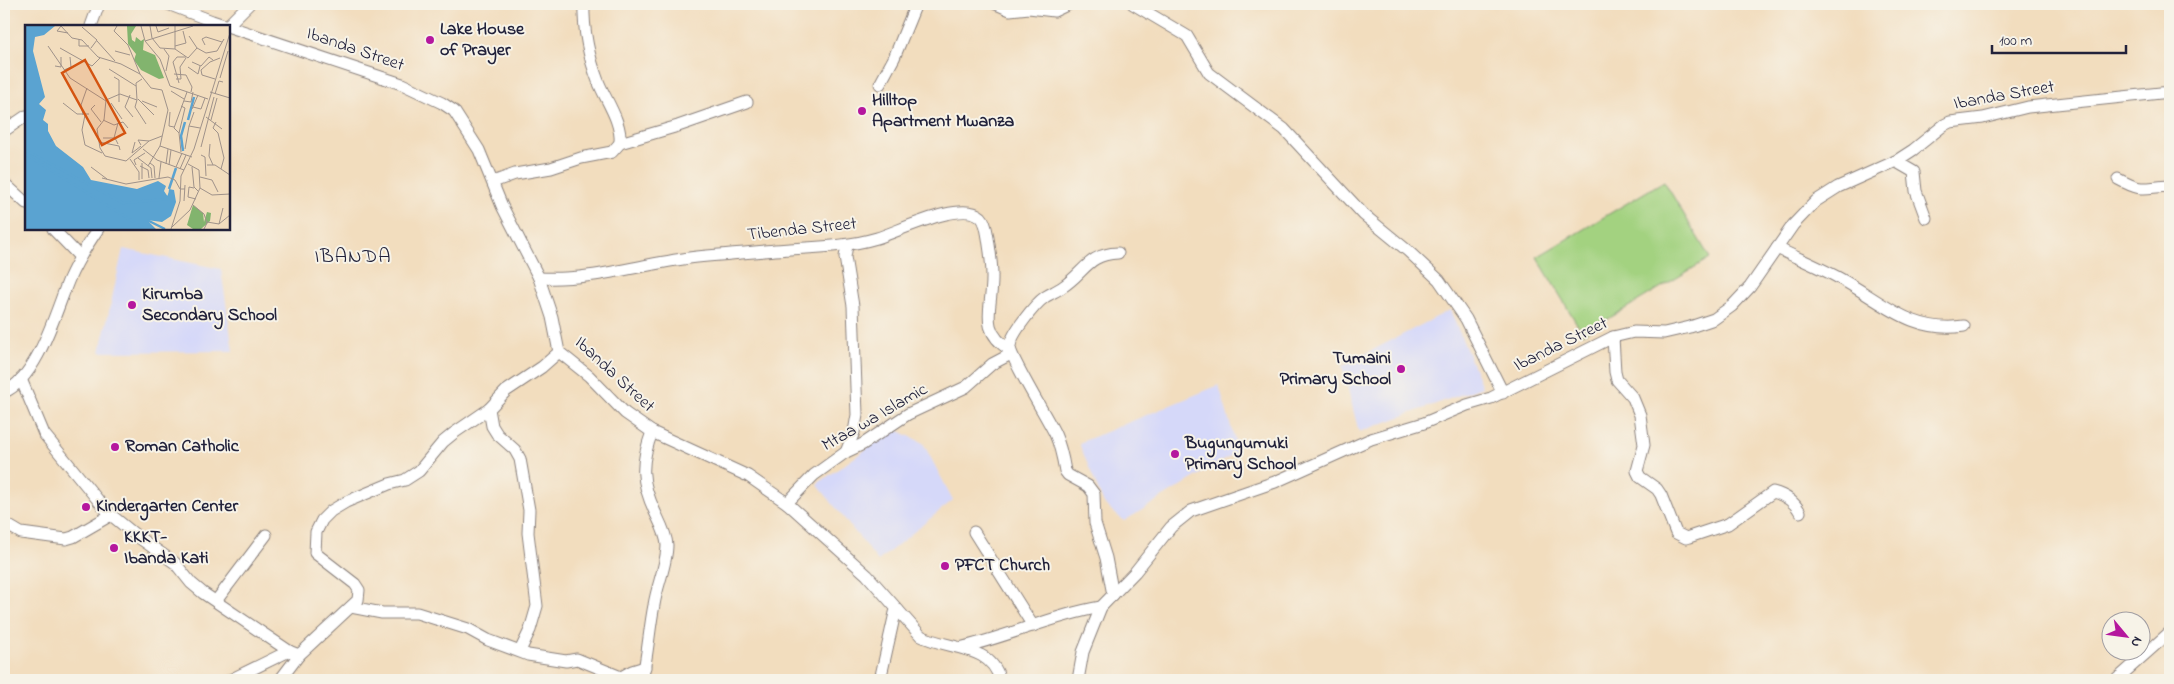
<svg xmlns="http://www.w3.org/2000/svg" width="2174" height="684" viewBox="0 0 2174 684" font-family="'Indie Flower',sans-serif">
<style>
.built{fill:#d5d8f9}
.green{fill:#a3d280;stroke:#627a5e}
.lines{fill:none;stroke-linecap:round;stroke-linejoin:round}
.minor-casing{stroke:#8a807c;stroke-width:13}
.minor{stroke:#fff;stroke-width:11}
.poi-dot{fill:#b5179e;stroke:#f7f3e8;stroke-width:2}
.labels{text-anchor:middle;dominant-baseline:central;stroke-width:4;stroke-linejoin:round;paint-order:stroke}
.poi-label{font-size:18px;font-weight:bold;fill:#22223b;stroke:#f7f3e8;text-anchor:start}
.street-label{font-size:18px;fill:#22223b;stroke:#f7f3e8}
.quarter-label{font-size:20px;letter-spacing:1px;fill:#22223b;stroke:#f7f3e8}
.inset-river{fill:none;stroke:#5aa3d1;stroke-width:2.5}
.inset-road{fill:none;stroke:#9f928a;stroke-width:1}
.view{fill:#d45411;fill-opacity:0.15;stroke:#d45411;stroke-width:2.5}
.inset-edge{fill:none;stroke:#22223b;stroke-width:2.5}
</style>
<rect width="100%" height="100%" fill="#f7f3e8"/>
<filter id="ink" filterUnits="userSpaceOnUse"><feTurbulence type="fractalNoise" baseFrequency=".02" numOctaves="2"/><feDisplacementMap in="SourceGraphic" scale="10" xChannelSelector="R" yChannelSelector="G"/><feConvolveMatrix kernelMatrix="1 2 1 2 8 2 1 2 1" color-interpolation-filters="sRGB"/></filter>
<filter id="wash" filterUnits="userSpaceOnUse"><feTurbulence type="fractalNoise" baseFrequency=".0096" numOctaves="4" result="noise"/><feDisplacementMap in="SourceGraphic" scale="20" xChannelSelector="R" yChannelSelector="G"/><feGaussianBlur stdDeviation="1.12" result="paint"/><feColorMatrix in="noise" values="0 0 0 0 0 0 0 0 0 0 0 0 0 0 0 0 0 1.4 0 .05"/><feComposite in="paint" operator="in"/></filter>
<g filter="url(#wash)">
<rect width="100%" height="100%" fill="#f2ddbe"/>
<g class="built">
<path d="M123,249l98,20 12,82 -133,1z"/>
<path d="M1450,310l32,77 -123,45 -17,-66z"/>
<path d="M1219,385l19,66 -114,70 -20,-17 -25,-61z"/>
<path d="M895,429l28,14 30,57 -75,61 -61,-77z"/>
</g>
<path class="green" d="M1664,181l46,77 -127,76 -46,-77z"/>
</g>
<g filter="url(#ink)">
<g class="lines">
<defs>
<g id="minor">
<path d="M168,4l44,17 190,63 40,19 12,8 25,39 23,56 37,72 13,39 7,35 30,24 36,37 27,19 96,44 39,27 80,72 54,61c28,14 70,8 79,44"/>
<path d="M584,4c-1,25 5,54 14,77 8,20 24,41 22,62"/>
<path d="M996,4l14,6 19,-2 25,3 15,-7"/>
<path d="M1133,4l54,32 22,37 75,56 80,86 44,36 31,29 27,39 37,74"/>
<path d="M228,25l21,-21"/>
<path d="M91,26l8,-22"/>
<path d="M880,84l14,-26 22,-54"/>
<path d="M4,131l22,-15"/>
<path d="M1895,161l19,11 2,19 10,27"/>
<path d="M2118,179c26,14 25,8 52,7"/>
<path d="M493,182l22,-8 36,-6 30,-10 31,-6 8,-9 58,-17 69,-24"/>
<path d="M4,183l22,20"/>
<path d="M53,229l27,28"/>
<path d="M1777,248c20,10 42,19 62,30 43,23 72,56 125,48"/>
<path d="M539,278c51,3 99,-13 150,-20 28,-3 57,-5 86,-8 35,-3 68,-2 102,-12 21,-6 85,-39 104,-21 5,5 6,15 7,21 2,13 4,25 4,38 1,32 -15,53 18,74"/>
<path d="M1613,337l2,35 2,8 16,18 7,17 4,30 -7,26 3,6 17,12 4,6 15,38 10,5 42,-14 45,-32c12,3 21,9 27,20"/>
<path d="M21,379l23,55 58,71 9,10 27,22 37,26 16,20 12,10 86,58 10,4"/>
<path d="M4,392c34,-14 52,-82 65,-113 8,-18 18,-34 29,-50"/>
<path d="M489,409l3,17 5,8 18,16 5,9 9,51 -1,23 9,73 -7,24 -10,21"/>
<path d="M846,452l8,-20 3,-17 -4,-109 -8,-49 2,-12"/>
<path d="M787,503l27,-28 32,-23 17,-8 45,-30 58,-27 26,-23 19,-10"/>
<path d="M4,523l17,10 45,6 7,-2 38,-22"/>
<path d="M974,532l59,94"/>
<path d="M1113,595l-7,-37 -11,-35 -1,-29 -6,-8 -20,-11 -3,-4c-2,-12 -5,-26 -10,-37 -7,-15 -46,-78 -45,-88 1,-12 25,-42 35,-49 5,-3 11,-6 16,-9 24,-15 26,-34 57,-35"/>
<path d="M216,601l50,-66"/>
<path d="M351,607l31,6h35l51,16 20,11 40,15 38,6 11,-2 44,18"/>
<path d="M963,647c47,-11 91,-32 138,-40"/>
<path d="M230,680l59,-29"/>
<path d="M280,680l19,-25 59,-55 1,-10 -4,-6 -40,-31 1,-21 6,-12 9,-9 15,-9 43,-18 16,-4 14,-9 24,-29 11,-9 35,-24 17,-18 36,-24 17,-15"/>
<path d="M616,680l16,-9 13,-4"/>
<path d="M642,680c6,-26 7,-50 12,-75 3,-20 13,-41 13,-60 -1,-12 -7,-22 -12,-33 -14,-30 -15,-48 -3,-80"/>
<path d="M880,680l15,-67 3,-3"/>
<path d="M1078,680l5,-28 18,-45 34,-35 36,-45 20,-16 84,-29 96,-43 53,-16 43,-18 24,-7 122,-61 21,-5 30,1 26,-6 24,-8 18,-13 18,-19 43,-62 23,-24 22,-14 58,-26 17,-11 31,-25 6,-3 33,-4 45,-11 142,-15"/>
<path d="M2116,680l54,-48"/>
</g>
</defs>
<use href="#minor" class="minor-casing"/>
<use href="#minor" class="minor"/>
</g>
</g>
<g class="poi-dot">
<circle cx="430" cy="40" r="5"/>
<circle cx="862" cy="111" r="5"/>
<circle cx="132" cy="305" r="5"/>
<circle cx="1401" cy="369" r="5"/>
<circle cx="115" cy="447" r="5"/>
<circle cx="1175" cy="454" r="5"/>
<circle cx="86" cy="507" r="5"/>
<circle cx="114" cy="548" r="5"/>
<circle cx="945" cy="566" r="5"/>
</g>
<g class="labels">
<g class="poi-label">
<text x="440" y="30">Lake House<tspan x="440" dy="21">of Prayer</tspan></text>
<text x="872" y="101">Hilltop<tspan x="872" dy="21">Apartment Mwanza</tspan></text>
<text x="142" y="295">Kirumba<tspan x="142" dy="21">Secondary School</tspan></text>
<text x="1391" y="359" text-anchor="end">Tumaini<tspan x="1391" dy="21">Primary School</tspan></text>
<text x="1185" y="444">Bugungumuki<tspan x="1185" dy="21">Primary School</tspan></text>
<text x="125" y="447">Roman Catholic</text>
<text x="96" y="507">Kindergarten Center</text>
<text x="124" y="538">KKKT-<tspan x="124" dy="21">Ibanda Kati</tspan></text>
<text x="955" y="566">PFCT Church</text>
</g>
<g class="street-label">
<text transform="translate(355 50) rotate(19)">Ibanda Street</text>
<text transform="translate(2004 96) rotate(-10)">Ibanda Street</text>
<text transform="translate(802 230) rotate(-6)">Tibenda Street</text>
<text transform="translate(1561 345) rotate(-26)">Ibanda Street</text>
<text transform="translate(614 375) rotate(43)">Ibanda Street</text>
<text transform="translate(875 418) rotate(-30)">Mtaa wa Islamic</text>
</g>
<g class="quarter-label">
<text x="353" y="257">IBANDA</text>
</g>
</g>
<g transform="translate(25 25)">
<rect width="205" height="205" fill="#f2ddbe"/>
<path d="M102,1h9l-5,8 1,6 3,2 1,-5 5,4 3,-2 -1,11 12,5 9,23 -5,1 -18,-9 -7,-10 2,-6 -8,-10zM168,180l10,8 1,9 3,-10 4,1 -1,8 -9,8h-8l-6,-4z" fill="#82b46e"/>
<path d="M0,1h30l-11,9 -9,2 -2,14 12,46 -6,7 7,6 -3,10 5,4v7l8,15 27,21 8,13 46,9 21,-8 8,5 -2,5 4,6 1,-8 5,1 2,12 -5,14 -9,6 -15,-2 9,9h-131z" fill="#5aa3d1"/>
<path class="inset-river" d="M163,95l6,-23M0,125l98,53 44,-4 4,-8M158,126l-2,-15 4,-14M0,129l120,75M144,164l7,-21M122,195l18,9"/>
<path class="inset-road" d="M36,1l11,12 10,2 16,17 23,7 19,10 11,14 11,2M36,1l-4,5 11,2M92,1l-3,5 14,14 12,29M116,1l4,15 15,18 10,27 38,13M125,1l2,12 8,10 15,1M131,1l2,6 11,-4M150,1v23l13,9 9,-10M57,2l15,13 -6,8M164,11l8,12 9,5 11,-2 7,-12M54,14v7h10M72,16l18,20M120,16l48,-15M180,20l-3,-6 4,-2 16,5M23,21l22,32 36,23M150,21l11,-3 -3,-12M35,23l32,18 8,-8M139,24l5,7 -3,15M90,26l15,4M167,37l9,4 8,-9 4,3M30,41l6,1v-10M163,42l10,7 2,-8M84,44l27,17M39,45l7,-3 -1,-10M149,49l12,1 6,12 -1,5M89,52l5,3v22M195,53l8,-27M117,54l-6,4 1,17 -17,-6 -14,6 -2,20 -7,9 3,19 5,8 21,5 23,-20 13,-5M151,54h5l-1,-12 6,-9M190,54l-13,-4 -1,-5 9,-8 10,-4M154,58l-6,-21 4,-5h9M137,65l6,20 -8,36 32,11M146,66l13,8M185,67l20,6M190,69l4,-13 4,1M105,70l-5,12 8,10M113,74l16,16M112,75l-2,7 11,17M117,76l15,6M159,76l7,1 2,-10M38,78l14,11h12M86,78l11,16M70,80l-4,4 10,13M168,82l8,2 4,-11M167,84l6,-14M145,87l-1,14 5,1M169,87l-5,14 11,2M58,90l-2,-10 6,-17M60,90l-3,15 3,15 17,8M181,92l16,12M78,95l11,5 9,-3 5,6M186,95l6,-22M191,97l-3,6 5,5 6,25 -3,11M154,108l-5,-5 13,-36M154,108l6,-25 -4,-2M154,108l2,19M78,113h12l3,6M89,113l4,-15M74,117l20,4 1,4M110,117l-3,11 9,-7M185,119l-1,12 4,9M116,120l-3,-5 11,1M176,122l13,-50M118,124l14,11 27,10M160,124l4,-23M176,130l4,2 1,19M113,133l13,10 1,10M105,134l9,13v8M117,138v16M125,138l4,3 1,12M141,139l2,-15M111,140l-2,-5 11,-7M144,140l2,-15M182,140h8l15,10M115,141l8,4 1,8M123,141l12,-20M66,142l16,12M151,142l6,-14M167,142l2,20 4,4M155,144l6,-14M175,152l12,3 6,12M77,153l24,6 42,-7 7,3 5,9h5M134,153l2,-16M169,163l-5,-1 -1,10 8,2M175,163l12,7 18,-1M159,176l1,-16M168,180l11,9 3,9 -3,6M182,197l12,2 11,-9M194,199l4,-16M147,202l18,-17 10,-22 -1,-18 -11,-6M146,204l9,-28 1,-25 13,-27 36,-116"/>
<path class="view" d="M60,35l40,73 -23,12 -40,-72z"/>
<rect width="205" height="205" class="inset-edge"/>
</g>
<rect width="2174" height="684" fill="none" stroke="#f7f3e8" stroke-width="20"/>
<g transform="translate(2126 636) rotate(119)"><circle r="24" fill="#f7f3e8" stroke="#a29fa3"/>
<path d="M0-4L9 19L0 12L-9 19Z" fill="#b5179e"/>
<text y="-8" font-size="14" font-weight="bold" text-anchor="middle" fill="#22223b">N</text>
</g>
<path d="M1992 45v8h134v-8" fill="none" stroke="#22223b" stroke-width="2.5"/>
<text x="1999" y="45" font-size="15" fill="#22223b" stroke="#f7f3e8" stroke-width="4" paint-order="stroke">100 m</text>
</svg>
